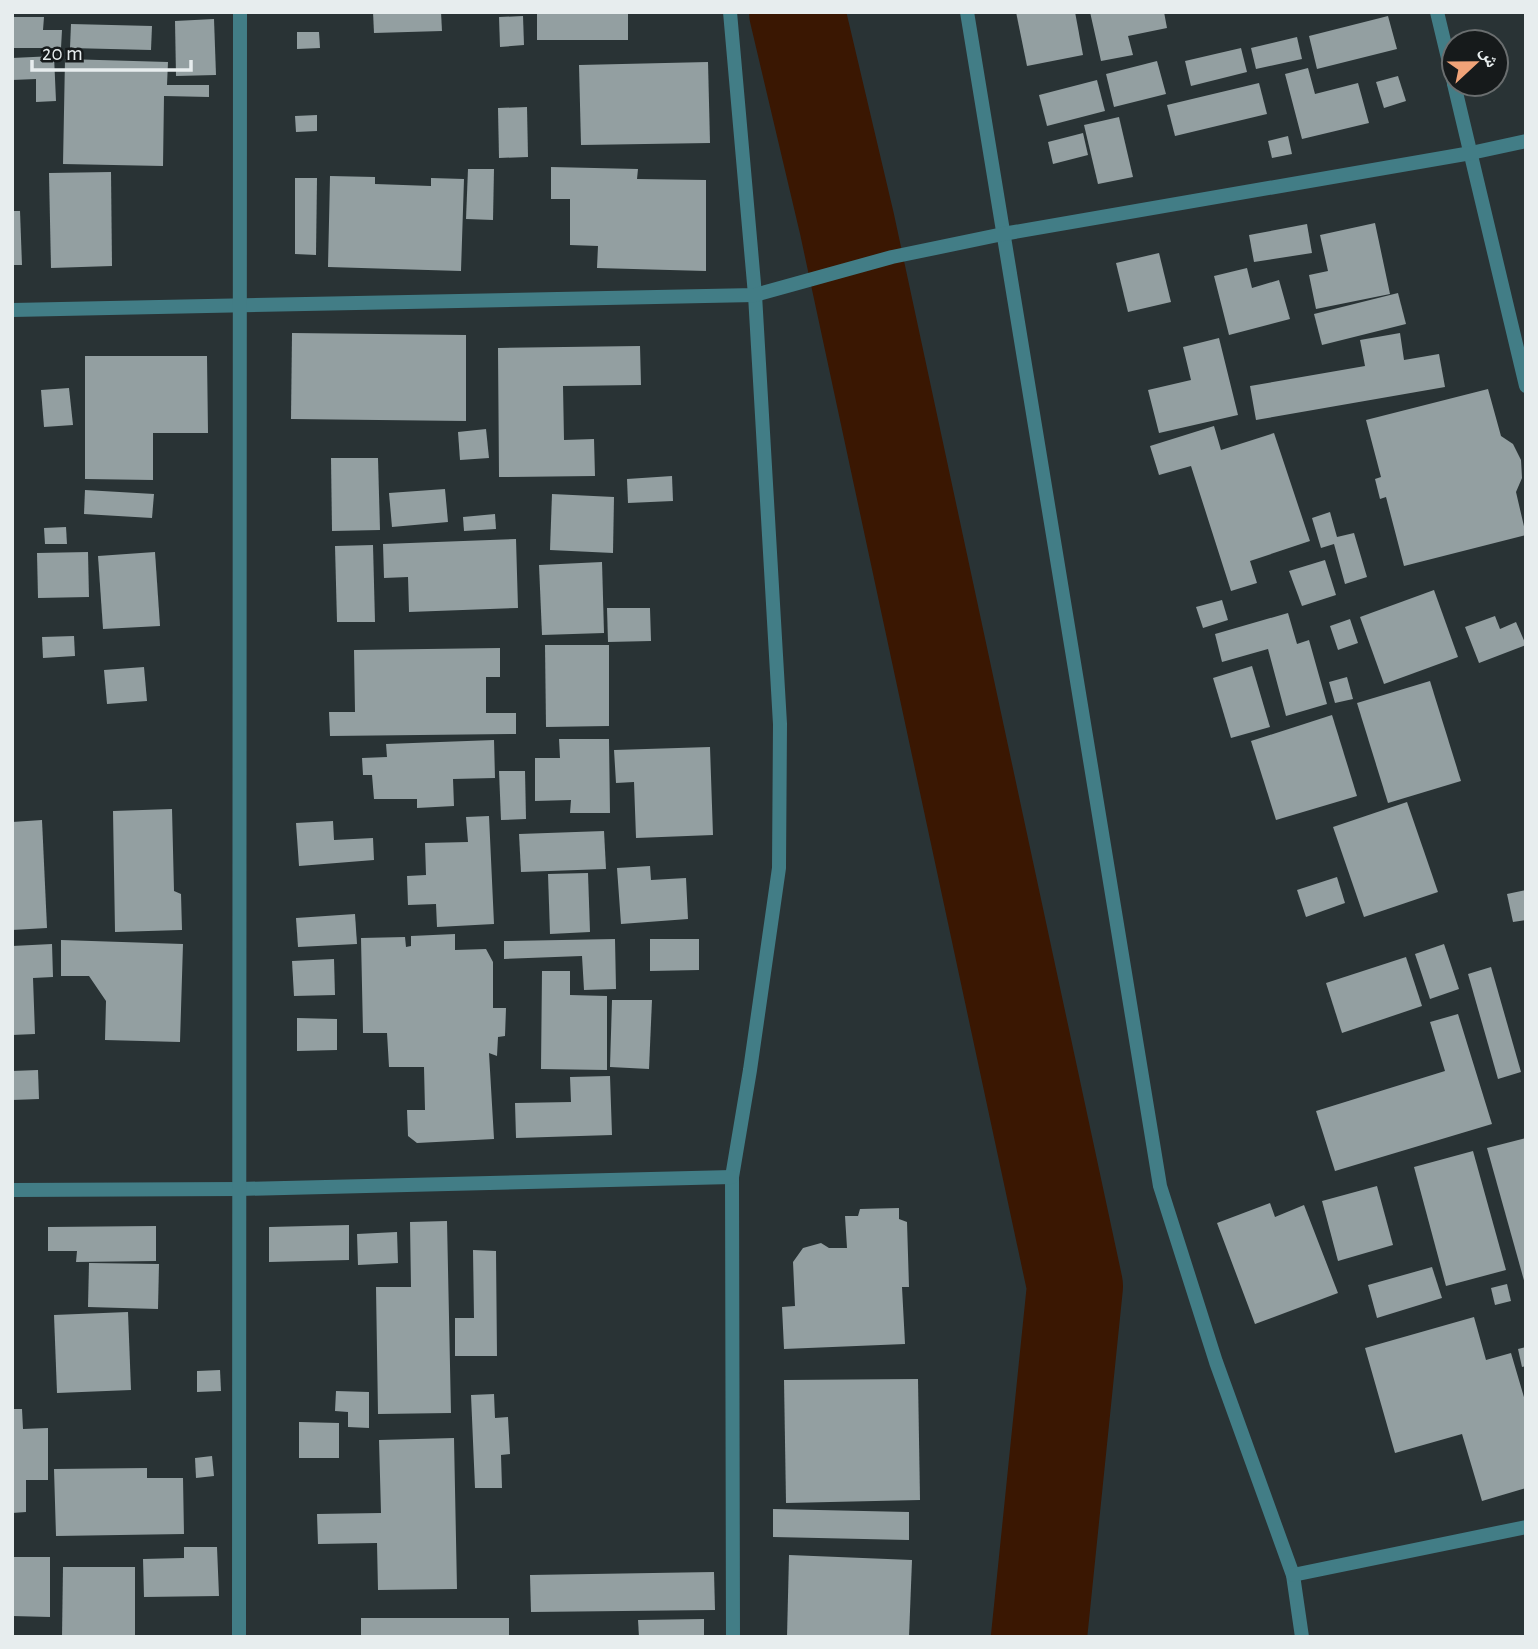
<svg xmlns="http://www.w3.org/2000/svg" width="1538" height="1649" viewBox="0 0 1538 1649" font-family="'Alegreya Sans','Noto Naskh Arabic',sans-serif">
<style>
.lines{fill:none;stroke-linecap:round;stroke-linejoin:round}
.river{stroke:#3a1702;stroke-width:96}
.building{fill:#939fa1}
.street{stroke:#427d86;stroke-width:14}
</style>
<rect width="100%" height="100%" fill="#293335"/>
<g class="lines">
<path class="river" d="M797,12l50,212 228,1062 -36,351"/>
</g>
<g class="building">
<path d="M373,12h68l1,19 -68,2z"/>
<rect x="537" y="12" width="91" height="28"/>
<path d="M1016,12h59l8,43 -56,11z"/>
<path d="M1090,12h74l3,16 -39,8 5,19 -32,6z"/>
<path d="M523,16l1,29 -24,2 -1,-30z"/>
<path d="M1388,16l9,33 -80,20 -8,-33z"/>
<path d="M12,17h32l-1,13h19l-1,18h-49z"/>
<path d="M214,19l2,56 -40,1 -1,-55z"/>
<path d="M71,24l81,2 -1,24 -81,-2z"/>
<path d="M297,32h22l1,16 -23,1z"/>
<path d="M1297,37l5,22 -46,10 -5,-21z"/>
<path d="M1241,48l6,24 -56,14 -6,-25z"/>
<path d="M54,56l2,45 -20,1v-23l-24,1v-22z"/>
<path d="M65,59l103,3 -1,23h42v12l-45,-1 -1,70 -100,-2z"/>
<path d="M1157,61l9,33 -52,13 -8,-33z"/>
<path d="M708,62l2,81 -129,2 -2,-80z"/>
<path d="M1308,68l7,26 43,-11 11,40 -67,16 -17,-65z"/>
<path d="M1398,76l8,25 -22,7 -8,-26z"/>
<path d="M1097,80l8,31 -58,15 -8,-31z"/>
<path d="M1259,83l8,31 -92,22 -8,-31z"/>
<path d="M527,107l1,50 -29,1 -1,-50z"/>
<path d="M317,115v16l-21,1 -1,-16z"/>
<path d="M1119,117l14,60 -35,7 -14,-59z"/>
<path d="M1083,133l5,22 -35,9 -5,-22z"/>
<path d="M1288,136l4,18 -20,4 -4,-17z"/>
<path d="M551,167l87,2 -1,10 69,1v91l-109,-3 1,-22 -28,-1v-46h-19z"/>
<path d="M468,169h26l-1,51 -27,-1z"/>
<path d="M111,172l1,94 -61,2 -2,-95z"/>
<path d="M330,176l45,1v7l56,2v-8l33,1 -3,92 -133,-4z"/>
<path d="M295,178h22l-1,77 -21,-1z"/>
<path d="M12,211h8l2,54h-10z"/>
<path d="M1375,223l15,71 -74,15 -7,-34 19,-4 -8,-36z"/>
<path d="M1307,224l5,29 -58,9 -5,-27z"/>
<path d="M1159,253l12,49 -43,10 -12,-49z"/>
<path d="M1247,268l5,20 27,-8 11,39 -61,16 -15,-59z"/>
<path d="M1398,293l8,31 -84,21 -8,-31z"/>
<path d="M292,333l174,2v86l-175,-2z"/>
<path d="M1400,333l4,27 35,-6 6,33 -189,33 -6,-34 115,-20 -5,-26z"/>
<path d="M1219,338l19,77 -79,18 -11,-43 43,-10 -8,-33z"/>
<path d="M640,346l1,39 -78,1 1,54 30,-1 1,37 -96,1 -1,-129z"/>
<path d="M85,356h122l1,77h-55v47l-68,-1z"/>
<path d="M69,388l4,37 -29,2 -3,-37z"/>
<path d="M1488,389l13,47 12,8 8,16 1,18 -6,14 10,43 -122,31 -18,-69 -6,2 -5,-20 6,-2 -15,-57z"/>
<path d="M1214,426l7,24 53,-17 36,108 -60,20 7,22 -26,8 -40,-125 -32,9 -9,-29z"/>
<path d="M486,429l3,29 -29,2 -2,-28z"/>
<path d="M331,458h47l2,72 -48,1z"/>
<path d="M672,476l1,25 -45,2 -1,-24z"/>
<path d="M445,489l3,33 -56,5 -3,-34z"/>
<path d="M85,490l69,4 -2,24 -68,-4z"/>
<path d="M552,494l62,3 -1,56 -63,-3z"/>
<path d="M1330,512l7,25 17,-4 13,44 -22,7 -11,-40 -13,4 -9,-30z"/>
<path d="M495,514l1,15 -32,2 -1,-14z"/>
<path d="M66,527l1,17h-22l-1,-16z"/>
<path d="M516,539l2,69 -109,4 -1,-35 -24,1 -1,-34z"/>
<path d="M373,545l2,77h-38l-2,-76z"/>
<path d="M88,552l1,45 -51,1 -1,-45z"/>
<path d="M155,552l5,74 -57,3 -5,-73z"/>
<path d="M1325,560l11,35 -34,11 -13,-35z"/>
<path d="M602,562l2,71 -62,2 -3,-70z"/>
<path d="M1434,590l24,67 -74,27 -24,-67z"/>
<path d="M1222,600l6,20 -25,8 -7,-21z"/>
<path d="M607,608h43l1,33 -43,1z"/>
<path d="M1288,613l9,31 12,-4 18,64 -41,12 -18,-67 -46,13 -7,-28z"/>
<path d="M1495,616l5,13 16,-7 10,23 -47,18 -14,-36z"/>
<path d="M1350,619l8,24 -20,7 -8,-24z"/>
<path d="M74,636l1,20 -32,2 -1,-21z"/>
<path d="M545,645h64v81l-63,1z"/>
<path d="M500,648v29h-14v36h30v21l-186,2 -1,-24h26l-1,-62z"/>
<path d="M1252,666l18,61 -39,11 -18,-60z"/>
<path d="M144,667l3,34 -40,3 -3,-34z"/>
<path d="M1347,677l6,22 -18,4 -6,-21z"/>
<path d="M1430,681l31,100 -73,22 -31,-100z"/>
<path d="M1332,715l25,81 -81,24 -25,-79z"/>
<path d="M559,739h50l1,74h-40l1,-13 -36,1v-43h25z"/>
<path d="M494,740l1,38 -42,1 1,27 -37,2v-9h-43l-2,-24h-9l-1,-17 25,-1 -1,-13z"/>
<path d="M710,747l3,88 -77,3 -2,-56 -18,1 -2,-33z"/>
<path d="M499,771h26l1,48 -25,1z"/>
<path d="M1407,802l31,90 -74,25 -31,-90z"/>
<path d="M172,809l2,82 7,3 1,36 -67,2 -2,-121z"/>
<path d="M489,816l5,108 -57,3 -1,-23 -28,1 -1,-29 19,-1 -1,-32 43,-1 -2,-25z"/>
<path d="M42,820l5,108 -35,2v-108z"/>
<path d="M333,821l1,19 39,-2 1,22 -75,6 -3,-43z"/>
<path d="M604,831l2,38 -85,3 -2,-38z"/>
<path d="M650,866l1,14 35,-2 2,41 -67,5 -4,-56z"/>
<path d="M588,873l2,59 -40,2 -2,-60z"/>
<path d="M1337,877l8,26 -39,14 -9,-27z"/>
<path d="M1526,890v30l-13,2 -6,-28z"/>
<path d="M355,914l2,30 -59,3 -2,-29z"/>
<path d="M455,934v16l31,-1 7,13v46h13l-1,28 -7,1 -1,19 -8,-3 5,86 -77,4 -9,-7 -1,-26h18l-1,-43h-35l-2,-34h-24l-2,-95 44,-1 1,10 5,-1v-10z"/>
<path d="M615,939l1,50 -32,1 -2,-34 -78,3v-18z"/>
<path d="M650,939h49v31l-49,1z"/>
<path d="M61,940l122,4 -3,98 -75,-2 1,-39 -17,-25h-28z"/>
<path d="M52,944l1,33 -20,1 2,56 -23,1v-89z"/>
<path d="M1444,944l15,45 -29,10 -15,-45z"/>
<path d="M1406,957l16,49 -80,27 -16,-50z"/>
<path d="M334,959l1,36 -41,1 -2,-35z"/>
<path d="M1491,967l30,105 -23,7 -30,-105z"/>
<path d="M542,971h28v24l37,1v74l-66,-1z"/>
<path d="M612,1000h40l-3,69 -39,-2z"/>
<path d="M1458,1014l34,110 -157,47 -19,-60 129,-40 -15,-49z"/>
<path d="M297,1018l40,1v31l-40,1z"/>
<path d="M38,1070l1,29 -27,1v-29z"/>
<path d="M610,1076l2,59 -96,3 -1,-35 56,-1 -1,-25z"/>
<path d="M1526,1138v146h-1l-38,-136z"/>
<path d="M1473,1151l33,119 -60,16 -32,-119z"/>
<path d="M1377,1186l16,59 -55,16 -16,-60z"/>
<path d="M1270,1203l5,14 29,-12 34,88 -83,31 -38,-101z"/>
<path d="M899,1208v11l8,3 2,65h-7l3,57 -121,5 -2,-42 13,-1 -2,-44 10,-14 18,-5 8,5h18l-2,-32h13l2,-7z"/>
<path d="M447,1221l4,192 -73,1 -2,-127h35l-1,-65z"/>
<path d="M349,1225v35l-80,2v-35z"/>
<path d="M156,1226v35l-80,1 1,-11h-29v-24z"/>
<path d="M397,1232l1,31 -40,2 -1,-31z"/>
<path d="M473,1250l23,1 1,105h-42v-38h19z"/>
<path d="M89,1263l70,1 -1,45 -70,-2z"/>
<path d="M1432,1267l10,31 -65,20 -9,-33z"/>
<path d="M1507,1284l4,17 -16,4 -4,-17z"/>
<path d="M128,1312l3,78 -74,3 -3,-78z"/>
<path d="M1474,1317l12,43 25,-7 15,51v84l-44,13 -20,-67 -67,19 -30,-105z"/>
<path d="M1526,1347v19l-4,1 -4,-18z"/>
<path d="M220,1370l1,21 -24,1v-21z"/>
<path d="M918,1379l2,121 -134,3 -2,-123z"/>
<path d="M336,1391l33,1v36l-21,-1v-15l-13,-1z"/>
<path d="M494,1394l1,24 13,-1 2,37 -9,1 1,33h-27l-4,-93z"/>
<path d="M12,1409h10l1,20 25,-1v52h-22v32l-14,1z"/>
<path d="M299,1422l40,1v35h-40z"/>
<path d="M454,1438l3,151 -79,1 -1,-47 -59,1 -1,-30 64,-1 -2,-73z"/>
<path d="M212,1456l2,20 -18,2 -1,-20z"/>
<path d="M147,1468v10h36l1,56 -128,2 -2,-67z"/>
<path d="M773,1509l136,3v28l-136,-3z"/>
<path d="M184,1547h33l2,49 -75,1 -1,-38 41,-1z"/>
<path d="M789,1555l123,5 -3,77h-122z"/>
<path d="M12,1557h38v60l-38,-1z"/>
<path d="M63,1567h72v70h-73z"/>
<path d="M714,1572l1,38 -184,2 -1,-37z"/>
<rect x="361" y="1618" width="148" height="19"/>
<path d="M704,1619v18h-65l-1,-17z"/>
</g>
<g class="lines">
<g class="street">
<path d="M730,12l25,283 25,429 -1,144 -29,202 -18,107 1,460"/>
<path d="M967,12l193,1174 56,176 77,213 9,62"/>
<path d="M1437,12l17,71"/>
<path d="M1454,84l72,302"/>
<path d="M12,310l743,-15 137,-38 111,-23 468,-81 55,-12"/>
<path d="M12,1190l228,-1 492,-12"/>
<path d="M1293,1575l233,-48"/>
<path d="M239,1637l1,-1625"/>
</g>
</g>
<rect width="1538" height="1649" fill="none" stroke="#e7edee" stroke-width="28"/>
<g transform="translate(1475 63) rotate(68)"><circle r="33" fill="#161a1b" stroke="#6a6e6f" stroke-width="2"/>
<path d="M0-5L12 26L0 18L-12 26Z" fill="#f0a378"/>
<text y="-10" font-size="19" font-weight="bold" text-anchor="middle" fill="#e7edee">ش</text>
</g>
<path d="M32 60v10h159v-10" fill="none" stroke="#e7edee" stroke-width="3.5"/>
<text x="42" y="60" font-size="21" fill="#e7edee" stroke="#161a1b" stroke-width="5" paint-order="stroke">20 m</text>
</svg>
